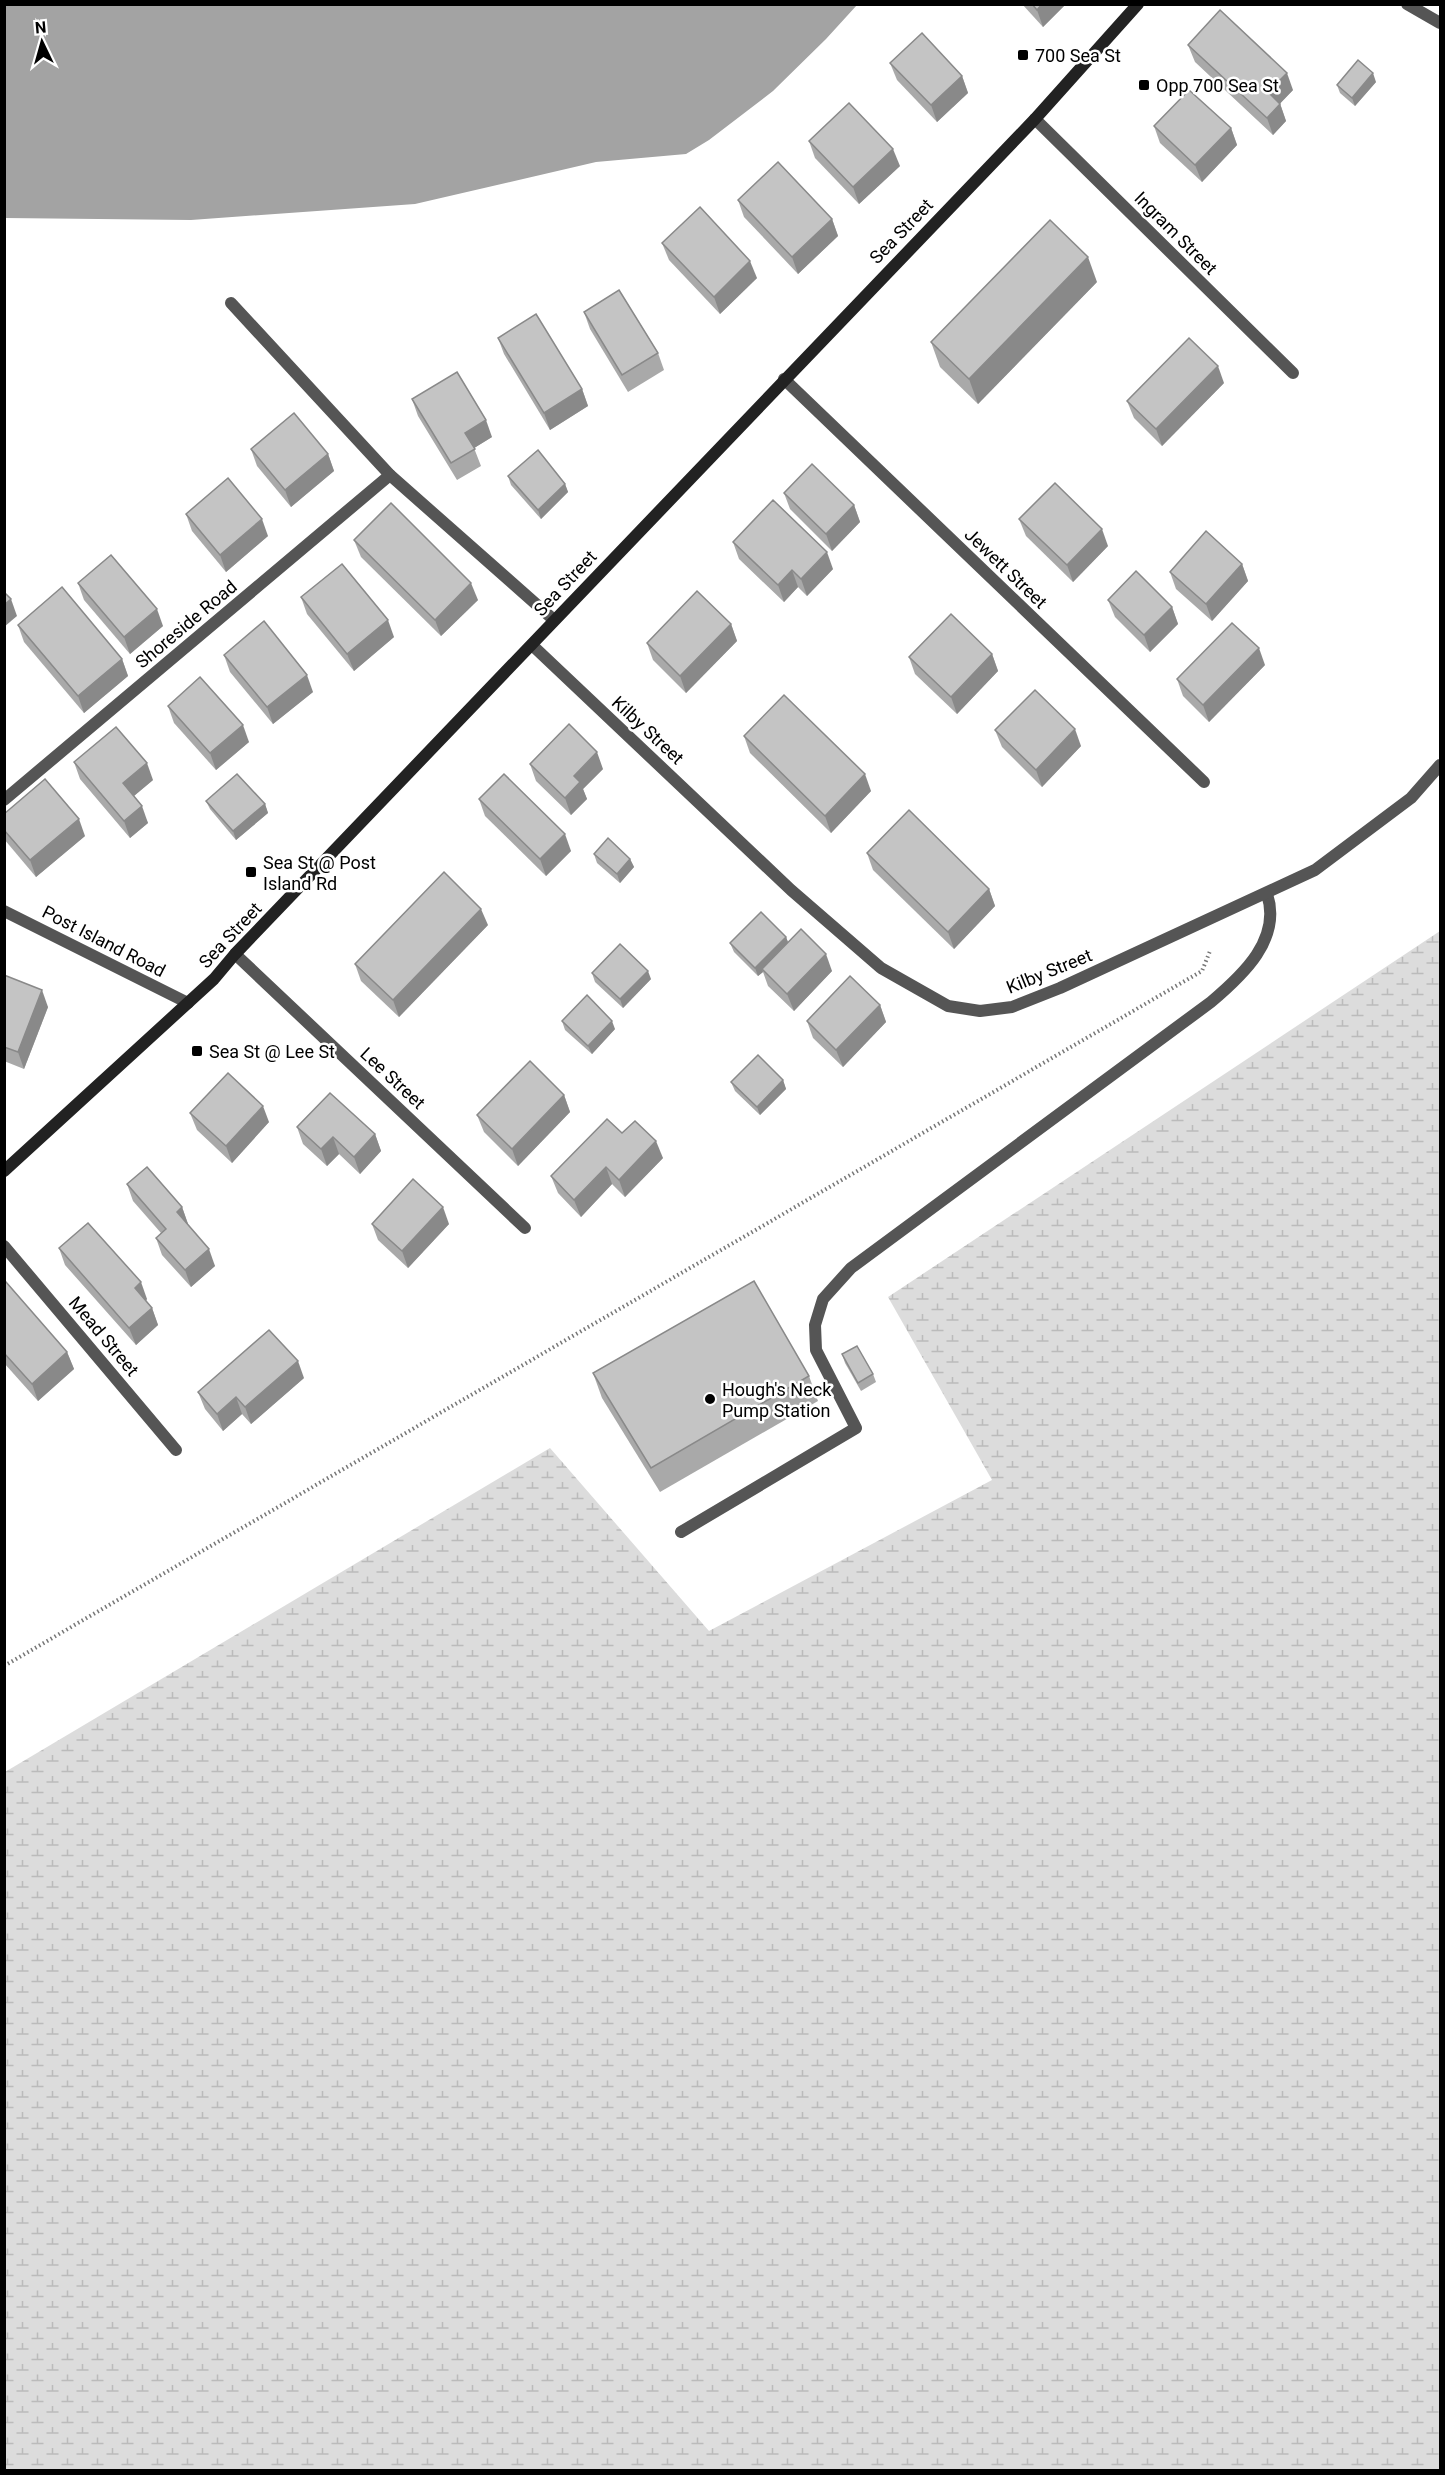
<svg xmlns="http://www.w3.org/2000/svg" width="1445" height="2475" viewBox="0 0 1445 2475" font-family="Roboto,sans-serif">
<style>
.wetland{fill:url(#wetland-marsh)}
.water{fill:#a3a3a3}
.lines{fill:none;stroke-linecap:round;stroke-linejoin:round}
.path{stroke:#777;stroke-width:4;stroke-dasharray:1.5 3;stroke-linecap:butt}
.lane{stroke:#555;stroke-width:12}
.street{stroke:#555;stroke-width:12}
.secondary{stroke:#222;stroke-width:12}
.wall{fill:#a9a9a9}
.shaded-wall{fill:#898989}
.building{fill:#c4c4c4;stroke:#898989;stroke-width:1.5}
.poi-dot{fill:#000;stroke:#fff;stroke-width:2}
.labels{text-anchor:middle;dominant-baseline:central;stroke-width:5;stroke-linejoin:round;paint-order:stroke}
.poi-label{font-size:18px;fill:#000;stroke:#fff;text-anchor:start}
.street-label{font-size:18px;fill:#000;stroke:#fff}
</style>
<defs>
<pattern id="wetland-marsh" width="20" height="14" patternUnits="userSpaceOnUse" patternTransform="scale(1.5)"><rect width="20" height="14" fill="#dcdcdc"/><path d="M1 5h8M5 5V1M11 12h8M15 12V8" fill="none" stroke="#bbb"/></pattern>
</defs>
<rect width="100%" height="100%" fill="#fff"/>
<path class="wetland" d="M1440,931v1539h-1435v-698l545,-324 159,183 283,-151 -104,-183z"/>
<path class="water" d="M5,4h852v1l-31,34 -53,52 -64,49 -23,14 -90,8 -181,42 -224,16 -186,-2z"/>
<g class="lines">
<path class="path" d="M4,1666l1198,-695 8,-20"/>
<g class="lane">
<path d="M1407,4l33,19"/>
<path d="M681,1532l175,-104 -40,-78 -1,-25 8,-26 28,-31 360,-266c32,-27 71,-63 56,-108"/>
</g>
<g class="street">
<path d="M1035,119l258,254"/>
<path d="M231,303l159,172"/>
<path d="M784,379l420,403"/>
<path d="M532,645l259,245 90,78 67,38 32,5 32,-4 48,-19 255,-118 96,-72 29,-33"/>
<path d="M4,800l386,-325 164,145"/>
<path d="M4,911l184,92"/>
<path d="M235,954l290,274"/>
<path d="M4,1246l172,204"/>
</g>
<path class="secondary" d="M4,1171l210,-192 21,-25 800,-835 103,-115"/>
</g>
<g class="wall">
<path d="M1022,4h44l-23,23z"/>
<path d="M1188,45l105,45 -13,13 6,18 -13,14 -78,-73z"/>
<path d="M890,63l72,13 6,17 -31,29 -40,-42z"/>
<path d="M1376,82l-21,24 -15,-13 -3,-8z"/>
<path d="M1154,126l77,2 6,17 -35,37 -42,-39z"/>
<path d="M809,141l91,25 -41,38 -44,-46z"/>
<path d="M738,200l94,19 6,17 -40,38 -54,-57z"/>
<path d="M662,243l95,35 -37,36 -51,-54z"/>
<path d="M1097,282l-119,122 -38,-37 -9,-25z"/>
<path d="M584,312l74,41 6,17 -36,22 -38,-63z"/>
<path d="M498,338l84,51 6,17 -38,24 -46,-76z"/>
<path d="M1224,383l-62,63 -28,-28 -7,-17z"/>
<path d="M412,399l80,38 -18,11 7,18 -24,14 -39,-64z"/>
<path d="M251,449l77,5 6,17 -43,36 -34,-41z"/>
<path d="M508,476l57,8 3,8 -27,27 -30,-34z"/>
<path d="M784,493l70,12 6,17 -28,29 -42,-42z"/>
<path d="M186,514l82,22 -42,36 -34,-41z"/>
<path d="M1019,519l89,27 -35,36 -47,-46z"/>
<path d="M354,540l124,60 -37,36 -80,-79z"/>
<path d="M733,542l100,27 -26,27 -9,-9 -14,15 -45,-43z"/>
<path d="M1242,564l6,17 -36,40 -36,-32 -6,-17z"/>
<path d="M78,583l85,43 -33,28 -46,-54z"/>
<path d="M301,597l93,40 -40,34 -47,-57z"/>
<path d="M1108,600l64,7 6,17 -28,28 -35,-35z"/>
<path d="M731,624l6,17 -51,52 -33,-33 -6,-17z"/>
<path d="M18,625l104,34 6,17 -44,37 -60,-71z"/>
<path d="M992,654l6,17 -41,43 -42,-40 -6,-17z"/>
<path d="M224,655l89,37 -40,32 -43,-52z"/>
<path d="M1265,665l-56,57 -26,-26 -6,-17z"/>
<path d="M168,706l81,36 -33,28 -42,-47z"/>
<path d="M995,730l86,16 -39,41 -40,-40z"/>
<path d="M744,736l127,55 -40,42 -81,-80z"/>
<path d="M74,762l79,18 -19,16 14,27 -18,15 -50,-59z"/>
<path d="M530,764l73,5 -20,20 4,10 -16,16 -35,-34z"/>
<path d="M479,799l92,52 -25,25 -61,-60z"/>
<path d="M206,801l59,3 3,9 -32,27 -26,-31z"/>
<path d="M4,814l81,22 -49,41 -32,-38z"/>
<path d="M867,853l122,36 6,17 -41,43 -81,-79z"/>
<path d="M594,854l36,5 4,8 -14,16 -23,-20z"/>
<path d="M488,925l-89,92 -38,-36 -6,-17z"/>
<path d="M786,937l2,5 44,29 -38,40 -26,-25 -5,-14 -5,4 -24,-24 -4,-9z"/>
<path d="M592,973l59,6 -28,29 -28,-26z"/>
<path d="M4,975l44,32 -24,62 -20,-8z"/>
<path d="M880,1005l6,17 -43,45 -30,-29 -6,-17z"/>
<path d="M562,1021l53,8 -23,25 -27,-24z"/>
<path d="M783,1080l3,9 -26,26 -25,-24 -4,-9z"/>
<path d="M564,1095l6,17 -52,54 -34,-34 -7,-17z"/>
<path d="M190,1113l79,9 -37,41 -35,-33z"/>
<path d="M297,1127l78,7 6,17 -21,23 -21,-20 -12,12 -24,-22z"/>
<path d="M622,1133l41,25 -38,39 -13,-13 -31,33 -23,-24 -7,-17z"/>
<path d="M127,1184l55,23 6,17v1l27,41 -24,21 -29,-32 -6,-17 5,-5 -28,-32z"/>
<path d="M372,1224h77l-41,44 -30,-28z"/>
<path d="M59,1248l88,51 -1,2 6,7 6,17 -22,20 -71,-80z"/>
<path d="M4,1284l63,68 7,17 -36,32 -34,-38z"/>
<path d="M842,1354l31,20 3,8 -15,9 -16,-28z"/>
<path d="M593,1373l216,3 9,25 -158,91 -58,-94z"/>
<path d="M304,1378l-53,46 -9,-10 -19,17 -18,-22 -7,-17z"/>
</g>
<g class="shaded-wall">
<path d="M1042,4h24l-23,23 -6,-17z"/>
<path d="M1287,73l6,17 -18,19 -7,-17z"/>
<path d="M1373,73l3,9 -21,24 -3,-8z"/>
<path d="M962,76l6,17 -31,29 -6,-17z"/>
<path d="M1280,104l6,17 -13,14 -6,-17z"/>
<path d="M1231,128l6,17 -35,37 -7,-17z"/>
<path d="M893,149l7,17 -41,38 -6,-17z"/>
<path d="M832,219l6,17 -40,38 -6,-17z"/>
<path d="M1088,257l9,25 -119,122 -9,-25z"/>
<path d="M750,261l7,17 -37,36 -6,-17z"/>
<path d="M1218,366l6,17 -62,63 -6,-17z"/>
<path d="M582,389l6,17 -38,24 -6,-17z"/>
<path d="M486,420l6,17 -21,13 -6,-17z"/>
<path d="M328,454l6,17 -43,36 -6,-17z"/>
<path d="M565,484l3,8 -27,27 -3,-9z"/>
<path d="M854,505l6,17 -28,29 -6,-17z"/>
<path d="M262,519l6,17 -42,36 -6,-17z"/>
<path d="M1102,529l6,17 -35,36 -6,-17z"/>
<path d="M827,552l6,17 -26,27 -6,-17z"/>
<path d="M1242,564l6,17 -36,40 -6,-17z"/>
<path d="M792,570l6,17 -14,15 -6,-17z"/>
<path d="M471,583l7,17 -37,36 -6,-16z"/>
<path d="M11,599l6,17 -13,11v-22z"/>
<path d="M1172,607l6,17 -28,28 -6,-17z"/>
<path d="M157,609l6,17 -33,28 -6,-17z"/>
<path d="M388,620l6,17 -40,34 -7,-17z"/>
<path d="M731,624l6,17 -51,52 -6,-17z"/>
<path d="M1259,648l6,17 -56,57 -6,-17z"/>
<path d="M992,654l6,17 -41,43 -6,-17z"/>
<path d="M122,659l6,17 -44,37 -6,-17z"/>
<path d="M307,675l6,17 -40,32 -6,-17z"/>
<path d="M243,725l6,17 -33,28 -6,-17z"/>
<path d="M1075,729l6,17 -39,41 -6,-17z"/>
<path d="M597,752l6,17 -20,20 4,10 -16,16 -6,-17 9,-22z"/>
<path d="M147,763l6,17 -24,20 -6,-17z"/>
<path d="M865,774l6,17 -40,42 -6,-17z"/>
<path d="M265,804l3,9 -32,27 -3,-9z"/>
<path d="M142,806l6,17 -18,15 -6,-17z"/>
<path d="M79,819l6,17 -49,41 -6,-17z"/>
<path d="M565,834l6,17 -25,25 -6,-17z"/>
<path d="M630,859l4,8 -14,16 -3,-9z"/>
<path d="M989,889l6,17 -41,43 -6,-17z"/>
<path d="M481,909l7,16 -89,92 -6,-17z"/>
<path d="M786,937l3,8 -27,24 1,3 -5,4 -3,-8z"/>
<path d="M826,954l6,17 -38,40 -7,-17z"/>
<path d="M648,971l3,8 -28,29 -3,-9z"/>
<path d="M42,990l6,17 -24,62 -6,-17z"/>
<path d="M880,1005l6,17 -43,45 -7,-17z"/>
<path d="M612,1021l3,8 -23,25 -4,-8z"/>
<path d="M783,1080l3,9 -26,26 -3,-8z"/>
<path d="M564,1095l6,17 -52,54 -6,-17z"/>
<path d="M263,1106l6,16 -37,41 -6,-17z"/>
<path d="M375,1134l6,17 -21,23 -6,-17z"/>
<path d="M333,1137l6,17 -12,12 -6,-17z"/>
<path d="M656,1141l7,17 -38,39 -6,-17z"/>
<path d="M606,1167l6,17 -31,33 -7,-17z"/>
<path d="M182,1207l6,17 -5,5 -6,-17z"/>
<path d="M443,1207l6,17 -41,44 -6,-17z"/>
<path d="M209,1249l6,17 -24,21 -6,-17z"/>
<path d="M141,1282l6,17 -6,6 -6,-17z"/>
<path d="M152,1308l6,17 -22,20 -7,-17z"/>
<path d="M67,1352l7,17 -36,32 -6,-17z"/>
<path d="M298,1361l6,17 -53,46 -6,-17z"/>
<path d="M236,1397l6,17 -19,17 -6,-17z"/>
</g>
<g class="building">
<path d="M1032,4h10l-5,6z"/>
<path d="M1220,10l67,63 -19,19 12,12 -13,14 -79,-73z"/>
<path d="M922,33l40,43 -31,29 -41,-42z"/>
<path d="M1358,60l15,13 -21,25 -15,-13z"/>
<path d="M1189,90l42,38 -36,37 -41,-39z"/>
<path d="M849,103l44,46 -40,38 -44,-46z"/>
<path d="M778,162l54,57 -40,38 -54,-57z"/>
<path d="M700,207l50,54 -36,36 -52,-54z"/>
<path d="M1050,220l38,37 -119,122 -38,-37z"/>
<path d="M619,290l39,63 -36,22 -38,-63z"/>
<path d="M536,314l46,75 -38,24 -46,-75z"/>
<path d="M1189,338l29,28 -62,63 -29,-28z"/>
<path d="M457,372l29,48 -21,13 10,16 -24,14 -39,-64z"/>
<path d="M294,413l34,41 -43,36 -34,-41z"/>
<path d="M538,450l27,34 -27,26 -30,-34z"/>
<path d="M812,464l42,41 -28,29 -42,-41z"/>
<path d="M228,478l34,41 -42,36 -34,-41z"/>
<path d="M1055,483l47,46 -35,36 -48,-46z"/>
<path d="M773,500l54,52 -26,27 -9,-9 -14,15 -45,-43z"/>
<path d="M391,503l80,80 -36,37 -81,-80z"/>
<path d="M1206,531l36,33 -36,40 -36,-32z"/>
<path d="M111,555l46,54 -33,28 -46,-54z"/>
<path d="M342,564l46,56 -41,34 -46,-57z"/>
<path d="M1136,571l36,36 -28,28 -36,-35z"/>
<path d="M62,587l60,72 -44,37 -60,-71z"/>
<path d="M697,591l34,33 -51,52 -33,-33z"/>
<path d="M4,592l7,7 -7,6z"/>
<path d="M951,614l41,40 -41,43 -42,-40z"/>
<path d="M264,621l43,54 -40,32 -43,-52z"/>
<path d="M1232,623l27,25 -56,57 -26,-26z"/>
<path d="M200,677l43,48 -33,28 -42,-47z"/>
<path d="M1035,690l40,39 -39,41 -41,-40z"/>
<path d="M784,695l81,79 -40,42 -81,-80z"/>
<path d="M569,724l28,28 -23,24 6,6 -15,16 -35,-34z"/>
<path d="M116,727l31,36 -24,20 19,23 -18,15 -50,-59z"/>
<path d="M237,774l28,30 -32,27 -27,-30z"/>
<path d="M504,774l61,60 -25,25 -61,-60z"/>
<path d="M45,779l34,40 -49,41 -26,-30v-16z"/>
<path d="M909,810l80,79 -41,43 -81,-79z"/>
<path d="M608,838l22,21 -13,15 -23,-20z"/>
<path d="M444,872l37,37 -88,91 -38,-36z"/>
<path d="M761,912l25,25 -31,31 -25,-25z"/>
<path d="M801,929l25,25 -39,40 -25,-25z"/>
<path d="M620,944l28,27 -28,28 -28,-26z"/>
<path d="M4,975l38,15 -24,62 -14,-5z"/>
<path d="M850,976l30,29 -44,45 -29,-29z"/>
<path d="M587,995l25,26 -24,25 -26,-25z"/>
<path d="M758,1055l25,25 -26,27 -26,-25z"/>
<path d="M530,1061l34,34 -52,54 -35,-34z"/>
<path d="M228,1073l35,33 -37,40 -36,-33z"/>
<path d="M330,1093l45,41 -21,23 -21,-20 -12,12 -24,-22z"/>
<path d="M607,1119l15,14 13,-12 21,20 -37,39 -13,-13 -32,33 -23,-24z"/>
<path d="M147,1167l35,40 -5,5 32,37 -24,21 -29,-32 10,-9 -39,-45z"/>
<path d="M413,1179l30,28 -41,44 -30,-27z"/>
<path d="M88,1223l53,59 -6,6 17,20 -23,20 -70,-80z"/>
<path d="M754,1281l55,95 -158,92 -58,-95z"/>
<path d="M6,1282l61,70 -35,32 -28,-31v-69z"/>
<path d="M269,1330l29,31 -53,46 -9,-10 -19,17 -19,-22z"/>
<path d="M857,1346l16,28 -15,9 -16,-29z"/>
</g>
<g class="poi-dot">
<rect x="1017" y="49" width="12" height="12" rx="3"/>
<rect x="1138" y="79" width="12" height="12" rx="3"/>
<rect x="245" y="866" width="12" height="12" rx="3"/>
<rect x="191" y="1045" width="12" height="12" rx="3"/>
<circle cx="710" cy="1399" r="6"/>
</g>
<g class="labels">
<g class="poi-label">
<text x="1035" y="55">700 Sea St</text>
<text x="1156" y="85">Opp 700 Sea St</text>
<text x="263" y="862">Sea St @ Post<tspan x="263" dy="21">Island Rd</tspan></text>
<text x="209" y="1051">Sea St @ Lee St</text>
<text x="722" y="1389">Hough's Neck<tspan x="722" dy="21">Pump Station</tspan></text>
</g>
<g class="street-label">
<text transform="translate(901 231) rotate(-46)">Sea Street</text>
<text transform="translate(1176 233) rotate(45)">Ingram Street</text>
<text transform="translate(1006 568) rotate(44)">Jewett Street</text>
<text transform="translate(565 583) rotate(-47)">Sea Street</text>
<text transform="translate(186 624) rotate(-40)">Shoreside Road</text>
<text transform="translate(648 730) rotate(43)">Kilby Street</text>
<text transform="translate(230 935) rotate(-47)">Sea Street</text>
<text transform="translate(104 941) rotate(27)">Post Island Road</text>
<text transform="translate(1049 971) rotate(-22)">Kilby Street</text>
<text transform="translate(393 1078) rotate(43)">Lee Street</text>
<text transform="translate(104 1336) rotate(50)">Mead Street</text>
</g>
</g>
<rect width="1445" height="2475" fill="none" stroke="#000000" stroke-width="12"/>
<g transform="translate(42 42) rotate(355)" stroke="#ffffff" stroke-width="4.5" paint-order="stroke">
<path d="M0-4.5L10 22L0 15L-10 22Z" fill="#000000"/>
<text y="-9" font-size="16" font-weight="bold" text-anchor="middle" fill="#000000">N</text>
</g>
</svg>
